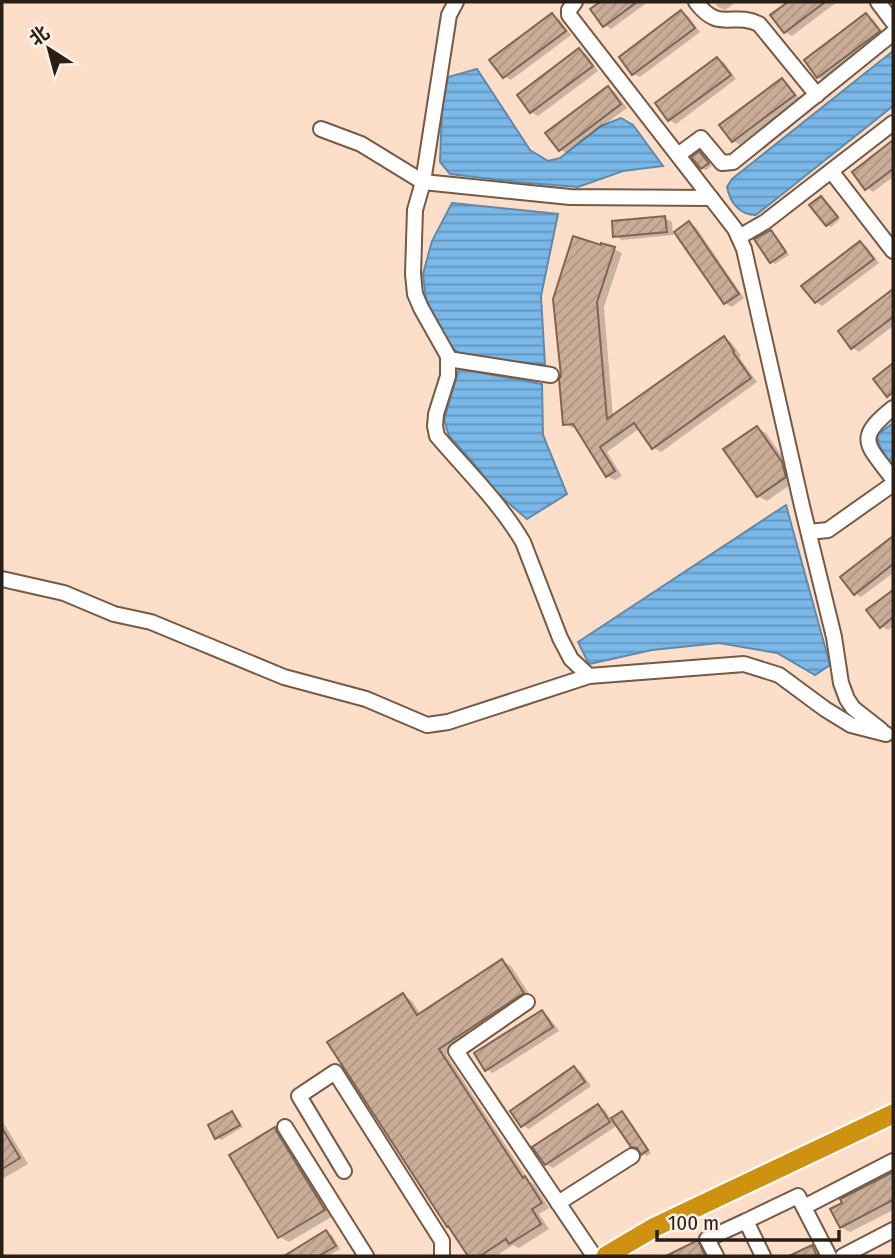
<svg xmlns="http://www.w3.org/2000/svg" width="895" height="1258" viewBox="0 0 895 1258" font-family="'Fira Sans Condensed','Noto Sans SC',sans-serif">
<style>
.water{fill:url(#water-rules);stroke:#618aa9;stroke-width:2}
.shadow{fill:#0003}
.building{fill:url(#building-hatch);stroke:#7f6552;stroke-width:2}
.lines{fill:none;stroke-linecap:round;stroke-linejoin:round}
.minor-casing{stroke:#745a47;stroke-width:18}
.highway-casing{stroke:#fff;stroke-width:23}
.minor{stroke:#fff;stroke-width:14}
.highway{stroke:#cf9210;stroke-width:19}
</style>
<defs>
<pattern id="water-rules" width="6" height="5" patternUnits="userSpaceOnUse" patternTransform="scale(1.75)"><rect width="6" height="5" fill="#79b8e8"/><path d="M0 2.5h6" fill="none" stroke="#6395bb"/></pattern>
<pattern id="building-hatch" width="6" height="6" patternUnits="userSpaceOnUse" patternTransform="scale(1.75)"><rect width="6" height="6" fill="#caad98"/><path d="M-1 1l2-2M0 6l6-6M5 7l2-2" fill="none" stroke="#ae9482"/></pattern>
</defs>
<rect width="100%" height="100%" fill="#fddfc9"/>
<g class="water">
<path d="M893,51v55l-137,109c-17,0 -26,-13 -29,-28l5,-8z"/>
<path d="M477,69l53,81 18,11 12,-3 41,-32 20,-8 12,7 30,41 -40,5 -45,16 -62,-5 -66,-8 -10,-12 2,-52 6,-33z"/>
<path d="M452,203l106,11 -17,82 4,69 -85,-10 -13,-13 -21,-42 -3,-26 9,-33z"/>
<path d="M459,369l83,15 1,51 24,59 -40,25 -29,-25 -27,-34 -22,-24 -5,-16z"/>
<path d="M893,423v45l-14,-23 -2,-10z"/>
<path d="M786,505l44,160 -15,10 -38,-22 -58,-10 -67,7 -63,14 -11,-22z"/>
</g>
<g class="shadow">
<path d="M603,2h45l-37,27 -6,-4 -13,-16z"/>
<path d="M714,2h22l-11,8 -7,-3z"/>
<path d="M791,2h46l-45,34 -7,-4 -12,-17z"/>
<path d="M681,12l7,4 12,16 -60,45 -7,-3z"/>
<path d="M552,15l7,4 12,16 -60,45 -7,-4z"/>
<path d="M866,15l7,4 12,16 -60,45 -7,-3z"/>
<path d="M579,51l7,3 12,17 -60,45 -7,-4z"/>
<path d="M718,59l6,3 12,17 -60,45 -7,-4z"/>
<path d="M782,80l6,4 13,16 -61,45 -7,-4 -12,-16z"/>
<path d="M608,88l7,4 12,16 -61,45 -6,-4z"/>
<path d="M893,143v34l-20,15 -6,-4 -13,-16z"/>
<path d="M700,153l12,13 -6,4 -4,-2z"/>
<path d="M821,198l4,2 15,19 -9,8 -4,-2z"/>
<path d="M665,218l7,4 1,13 -51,5 -7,-4z"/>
<path d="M689,223l7,4 48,71 -12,9 -7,-4z"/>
<path d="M771,232l4,2 14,21 -14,9 -4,-3z"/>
<path d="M861,243l6,4 12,16 -57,43 -6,-4z"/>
<path d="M614,249l8,4 -18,54 9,110 111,-79 7,4 10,14 -2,1 18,25 -96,70 -8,-5 -13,-19 -33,24 15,24 -7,4 -8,-4 -29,-48h-5l-8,-4 -4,-45z"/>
<path d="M893,291v35l-34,26 -6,-4 -13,-17z"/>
<path d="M757,428l9,5 25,36 3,13 -27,19 -9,-5z"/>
<path d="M893,539v34l-32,24 -6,-4 -12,-15z"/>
<path d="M893,592v34l-5,4 -7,-4 -12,-15z"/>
<path d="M502,961l9,5 21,32 -86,56 83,127 5,3 15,24 -10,6 10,15 -30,19 -6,-3 -17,11h-26l-19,-29 -48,-232 9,6 9,14z"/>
<path d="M542,1012l6,4 11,15 -66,42 -7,-4z"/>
<path d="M574,1068l7,4 10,14 -62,43 -7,-4z"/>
<path d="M598,1106l7,4 6,10 11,-7 4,2 25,38 -4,3 -4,-3 -3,-4 -8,-4 -14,-20 -65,43 -7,-4z"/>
<path d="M232,1113l4,3 7,11 -22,13 -4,-3z"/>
<path d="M2,1120l26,44 -26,15z"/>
<path d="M275,1129l9,5 49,82 -44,26 -9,-5 -49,-82z"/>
<path d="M893,1173v37l-43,22 -9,-5 3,-23 -2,-4z"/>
<path d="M326,1232l6,3 8,14 -12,7h-38z"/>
<path d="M698,1242l9,6 5,8h-42z"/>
<path d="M811,1247l7,4 3,5h-28z"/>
</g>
<g class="building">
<path d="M600,2h37l-34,25 -13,-18z"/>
<path d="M788,2h37l-41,31 -14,-18z"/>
<path d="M681,10l14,18 -63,47 -13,-18z"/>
<path d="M552,13l14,18 -63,47 -14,-18z"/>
<path d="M866,13l14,18 -63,47 -13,-18z"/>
<path d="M579,48l14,18 -63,47 -13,-18z"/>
<path d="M717,57l14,18 -63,46 -13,-18z"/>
<path d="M782,78l13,17 -63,47 -13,-17z"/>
<path d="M608,86l13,18 -62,47 -14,-18z"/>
<path d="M893,140v29l-28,21 -13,-18z"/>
<path d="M699,151l10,12 -8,6 -10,-12z"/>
<path d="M821,196l17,21 -12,9 -17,-21z"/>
<path d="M665,216l2,16 -54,5 -1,-16z"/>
<path d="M689,221l50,73 -15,10 -50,-72z"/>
<path d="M771,230l15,22 -16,11 -16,-24z"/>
<path d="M573,236l28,9v-2l14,4 -18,55 10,117 117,-83 10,15 -1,1 18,26 -99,71 -18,-26 -34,24 15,24 -9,6 -33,-53 -10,1 -4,-46 2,-3 -8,-77z"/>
<path d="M860,241l14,18 -59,44 -14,-17z"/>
<path d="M893,289v28l-42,32 -13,-18z"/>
<path d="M893,363v29l-6,5 -14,-18z"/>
<path d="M757,426l25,36 4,15 -29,20 -34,-48z"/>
<path d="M893,536v28l-39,31 -14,-18z"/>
<path d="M893,590v27l-13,11 -14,-18z"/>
<path d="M502,959l22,34 -85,56 84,129 2,-2 17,27 -10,6 9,15 -32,20 -3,-5 -26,17h-12l-20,-30 -1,1 -120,-185 76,-49 14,22z"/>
<path d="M542,1010l11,17 -68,44 -11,-18z"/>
<path d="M574,1066l11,16 -64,45 -11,-16z"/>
<path d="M598,1104l12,18 -65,43 -13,-18z"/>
<path d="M232,1111l8,14 -25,14 -7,-14z"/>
<path d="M622,1111l26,39 -7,5 -4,-7 -6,-1 -20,-29z"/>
<path d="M275,1127l2,5 48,78 -47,28 -49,-83z"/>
<path d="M2,1128l18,30 -18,11z"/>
<path d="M893,1172v28l-53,28 -10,-19 12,-6 -2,-4z"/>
<path d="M326,1230l10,16 -17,10h-35z"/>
<path d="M698,1240l7,16h-39z"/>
<path d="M812,1245l5,11h-28z"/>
</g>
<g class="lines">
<defs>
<g id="minor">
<path d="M456,2l-7,13 -26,167 -8,28 -2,64 2,20 6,14 27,48v20l-12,38 -1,12 2,10c30,35 63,67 86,106l37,96 11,21 18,17"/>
<path d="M575,2l-6,8v5l166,214 9,20 58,257 32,131 7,46 6,16 6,9 28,22"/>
<path d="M696,2c23,31 37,9 63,22l58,71"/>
<path d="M878,2l15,20"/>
<path d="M321,129l40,15 62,38 147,15 141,1"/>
<path d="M678,155l23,-17 21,25 11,-1 160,-129"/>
<path d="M831,171l62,80"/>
<path d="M739,237l26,-15 128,-99"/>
<path d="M448,359l103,16"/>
<path d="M893,408c-39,31 -26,36 0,71"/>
<path d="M809,532l19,-2 65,-46"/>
<path d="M2,579l62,14 50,21 37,8 133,55 82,22 61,26 21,-3 141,-46 155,-12 35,11 46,34 26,16 35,9"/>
<path d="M527,1002l-71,49 138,205"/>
<path d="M285,1127l81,129"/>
<path d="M344,1171l-45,-75 36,-24 107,169v15"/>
<path d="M558,1203l74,-47"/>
<path d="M804,1207l89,-46"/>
<path d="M716,1256l-9,-17 39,-18"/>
<path d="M763,1256l-17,-35 52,-25 31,60"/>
<path d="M843,1256l50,-26"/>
</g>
<path id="highway" d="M606,1256l49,-29 238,-113"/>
</defs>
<use href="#minor" class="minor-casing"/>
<use href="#highway" class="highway-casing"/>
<use href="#minor" class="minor"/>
<use href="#highway" class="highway"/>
</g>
<rect width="895" height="1258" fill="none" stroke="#2a1f17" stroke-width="7"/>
<g transform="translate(49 49) rotate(324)" stroke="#fdf0e7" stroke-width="5" paint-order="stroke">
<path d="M0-5L12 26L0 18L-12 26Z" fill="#2a1f17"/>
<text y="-10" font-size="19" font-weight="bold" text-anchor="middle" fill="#2a1f17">北</text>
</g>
<path d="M657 1230v10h182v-10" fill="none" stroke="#2a1f17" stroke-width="3.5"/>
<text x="668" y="1230" font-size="21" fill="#2a1f17" stroke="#fdf0e7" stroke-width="5" paint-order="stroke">100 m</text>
</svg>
